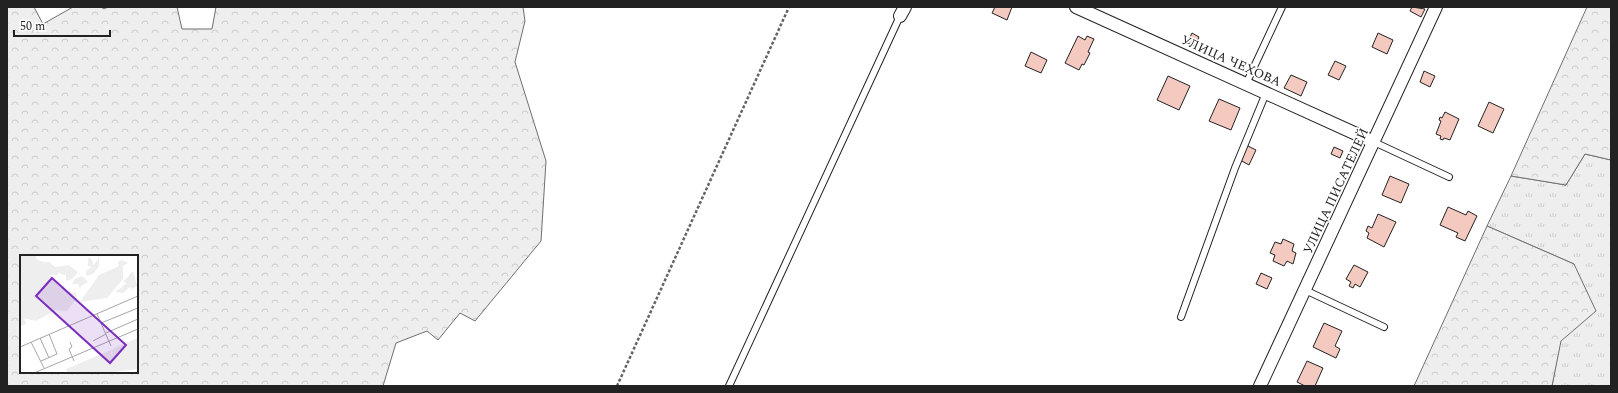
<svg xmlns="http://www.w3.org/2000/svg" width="1618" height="393" viewBox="0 0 1618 393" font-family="Spectral,serif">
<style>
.grass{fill:url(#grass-tufts);stroke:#6f6f6f}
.forest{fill:url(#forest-crowns);stroke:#6f6f6f;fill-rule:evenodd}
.building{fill:#f3c9c0;stroke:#222}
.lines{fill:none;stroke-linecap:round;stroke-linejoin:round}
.lane-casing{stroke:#222;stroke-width:8}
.street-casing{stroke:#222;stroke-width:14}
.path{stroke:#646464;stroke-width:2.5;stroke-dasharray:3 2;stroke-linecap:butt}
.lane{stroke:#fff;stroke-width:6}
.street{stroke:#fff;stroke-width:12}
.labels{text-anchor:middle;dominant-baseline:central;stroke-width:3;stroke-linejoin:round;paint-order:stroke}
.street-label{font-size:13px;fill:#222;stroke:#fff}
.inset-road{fill:none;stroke:#a7a7a7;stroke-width:1}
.view{fill:#7b2cbf;fill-opacity:0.15;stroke:#7b2cbf;stroke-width:2}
.inset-edge{fill:none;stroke:#222;stroke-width:2}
</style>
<defs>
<pattern id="grass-tufts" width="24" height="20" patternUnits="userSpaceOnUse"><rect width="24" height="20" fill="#eee"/><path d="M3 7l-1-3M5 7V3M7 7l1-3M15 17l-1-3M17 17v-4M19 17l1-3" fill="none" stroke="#ccc"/></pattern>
<pattern id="forest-crowns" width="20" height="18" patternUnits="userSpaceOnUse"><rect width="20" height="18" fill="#eee"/><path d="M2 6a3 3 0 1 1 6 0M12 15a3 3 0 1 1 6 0" fill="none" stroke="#ccc"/></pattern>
</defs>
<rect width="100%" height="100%" fill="#fff"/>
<path class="grass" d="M1585,154l26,6v226h-59l22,-122 -87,-38 24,-50 55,9z"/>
<g class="forest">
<path d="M7,7h27l9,17 30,-17h28l3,2 4,-2h69l5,22h30l4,-22h307l2,14 -10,41 31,99 -5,80 -66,80 -15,-8 -22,27 -11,-9 -31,12 -13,43h-376zM21,256h116v116h-116z"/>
<path d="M1587,7h24v153l-26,-6 -19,31 -55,-9z"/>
<path d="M1487,226l87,38 22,47 -35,30 -9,45h-138z"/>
</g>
<g class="building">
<path d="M995,7h17l-5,13 -15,-7z"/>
<path d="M1412,7l13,2 -4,8 -11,-6z"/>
<path d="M1192,33l7,4 -4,9 -8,-3z"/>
<path d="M1378,33l15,7 -6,14 -15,-7z"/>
<path d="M1078,36l7,4 2,-4 7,3 -6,13 2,1 -6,12 -2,-1 -3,6 -14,-7z"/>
<path d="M1031,52l16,8 -6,13 -16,-7z"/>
<path d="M1335,61l11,5 -7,14 -11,-5z"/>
<path d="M1424,71l11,5 -5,11 -10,-5z"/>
<path d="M1291,75l16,7 -6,14 -17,-8z"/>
<path d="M1168,76l22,10 -11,24 -22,-10z"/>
<path d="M1219,99l21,9 -9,22 -22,-9z"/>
<path d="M1489,102l15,7 -11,24 -15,-7z"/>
<path d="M1445,112l14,7 -9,21 -6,-2 -1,2 -3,-1 1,-3 -5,-2 5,-13 -2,-1 1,-3 2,1z"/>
<path d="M1246,145l10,5 -7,15 -9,-5z"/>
<path d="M1334,147l9,4 -3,7 -9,-4z"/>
<path d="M1390,176l19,8 -8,19 -19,-8z"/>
<path d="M1448,207l18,8 2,-4 9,5 -12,25 -9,-4 2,-4 -18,-8z"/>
<path d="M1378,214l18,8 -12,25 -17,-9 2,-5 -3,-2 2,-5 4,2z"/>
<path d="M1283,239l11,5 -2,7 4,2 -3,11 -6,-3 -3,5 -11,-5 2,-6 -5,-2 5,-11 6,2z"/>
<path d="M1354,265l14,7 -8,15 -5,-3 -2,4 -4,-2 2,-4 -5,-3z"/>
<path d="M1261,273l11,5 -5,11 -11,-5z"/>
<path d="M1324,323l18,8 -7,15 5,3 -4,9 -23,-11z"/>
<path d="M1307,361l16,7 -8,18h-10l-8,-4z"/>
</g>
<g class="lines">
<defs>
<g id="lane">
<path d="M1246,84l36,-77"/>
<path d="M1374,142l75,35"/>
<path d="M1305,290l79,37"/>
<path d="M1181,317l54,-149 31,-75"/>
<path d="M729,386l171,-370"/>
</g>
<g id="street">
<path d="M1076,7l298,135"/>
<path d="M900,16l5,-9"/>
<path d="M1260,386l176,-379"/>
</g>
</defs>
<use href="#lane" class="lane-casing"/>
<use href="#street" class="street-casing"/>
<path class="path" d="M617,386l172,-379"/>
<use href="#lane" class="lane"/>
<use href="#street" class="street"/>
</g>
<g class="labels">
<g class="street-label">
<text transform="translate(1231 61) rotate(24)">УЛИЦА ЧЕХОВА</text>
<text transform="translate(1336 191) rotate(-65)">УЛИЦА ПИСАТЕЛЕЙ</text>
</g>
</g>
<g transform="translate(20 255)">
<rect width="118" height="118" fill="#fff"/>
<path d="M94,93l7,8 -15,17h-9l-2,-7 3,-5 15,-6 -2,-5zM58,109l4,9h-14l-2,-4z" fill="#eee"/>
<path d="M0,0h16v4l7,3h6l6,5 14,-2 9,7 -6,7 -6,2v-6l-6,-1 -1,-3 -1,4h-8l10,13 4,-3 2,7 10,1 1,5 -10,13 -11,-1 -20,11 -12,-3 2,6 -6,2zM79,2v9l-6,8 -7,2v-5l6,-4 -4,-1v-8h3l3,7zM102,5l6,3 -5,3v13l-16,19 -27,4 19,-27 20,-9 -1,-4zM113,16l4,15 -5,3 -2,-2 -7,6 -8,-1 12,-9 -4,-1zM62,21l6,6 -7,4 -1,3 -2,-5h-6l3,-5zM118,83v31l-32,4 5,-11 10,-6 -7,-8zM91,95l1,8 -11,5 -3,-2 -3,5 5,4 -3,3h-15l-4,-9z" fill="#eee"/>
<path class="inset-road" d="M77,59l14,32M81,68l37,-15M86,78l32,-14M20,83l9,20M73,86l13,-7M11,87l13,26M50,87l2,5 -3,2 5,12M0,92l118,-51M21,106l16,-7 -8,-20M14,118l104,-44"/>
<path class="view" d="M32,23l74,67 -16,18 -74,-67z"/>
<rect width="118" height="118" class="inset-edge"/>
</g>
<rect width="1618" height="393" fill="none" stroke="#222222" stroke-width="16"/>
<path d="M14 30v6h96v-6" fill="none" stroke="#222222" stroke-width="2"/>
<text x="20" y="30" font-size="12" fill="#222222" stroke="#ffffff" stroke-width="3" paint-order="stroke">50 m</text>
</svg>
